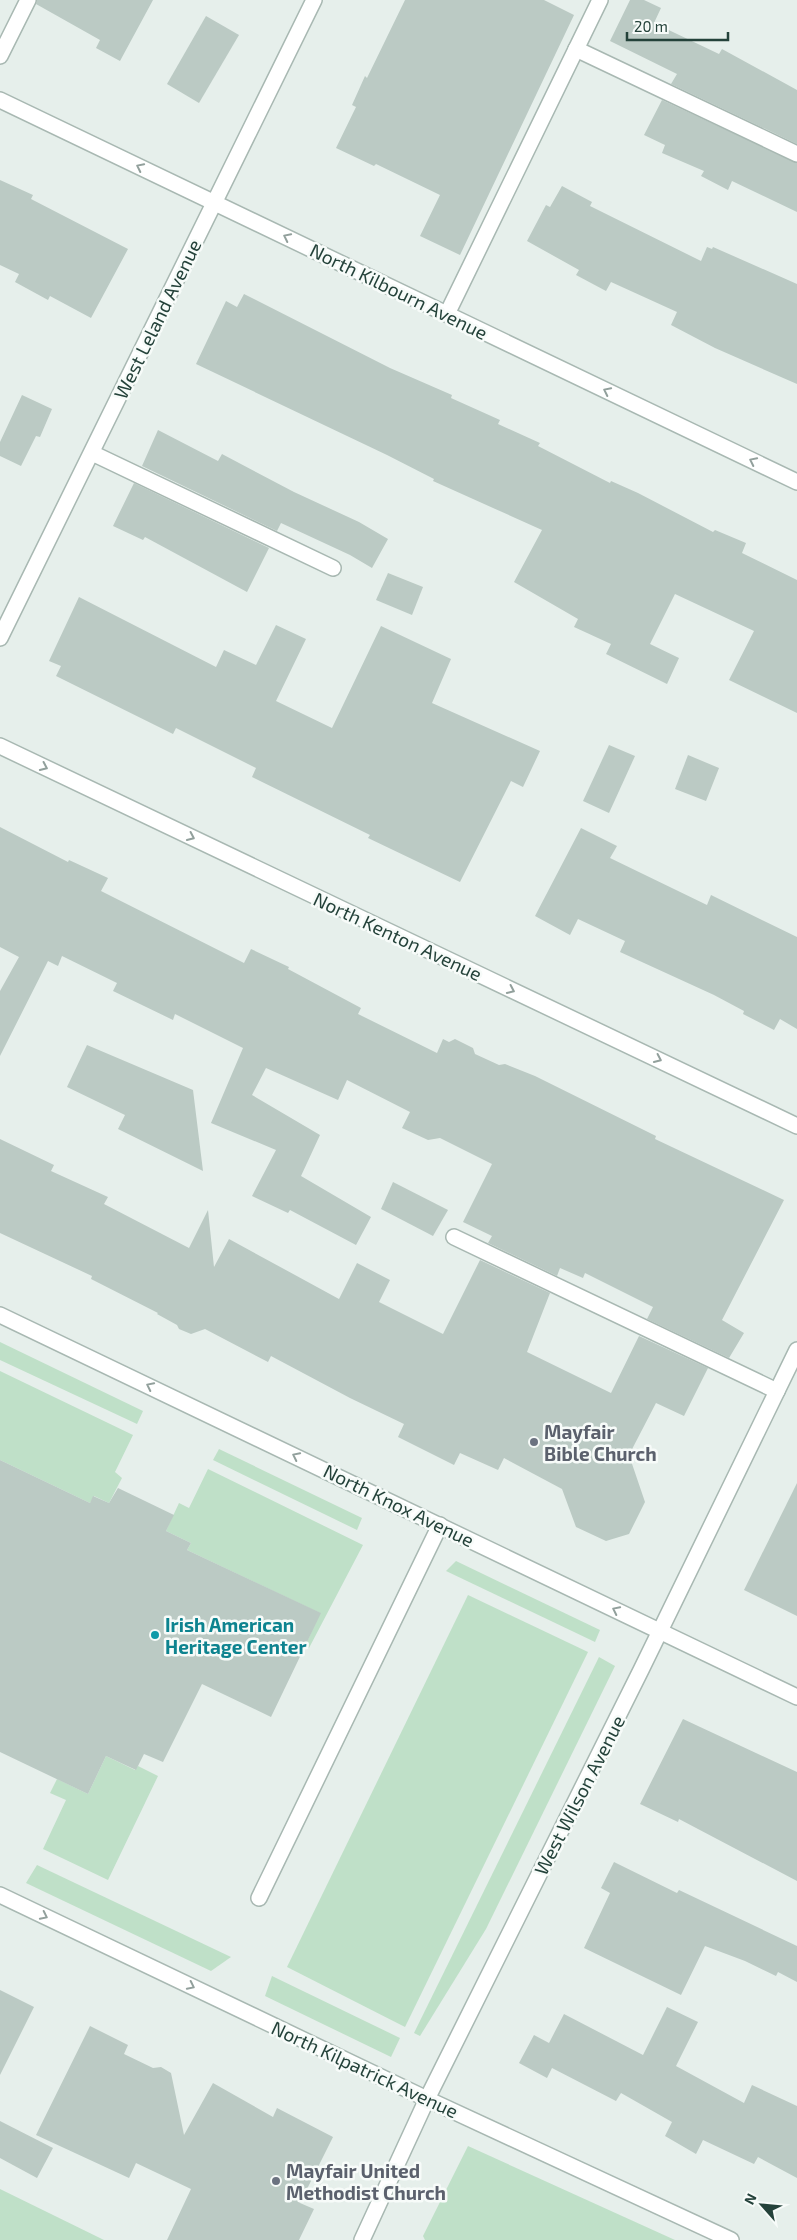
<svg xmlns="http://www.w3.org/2000/svg" width="797" height="2240" viewBox="0 0 797 2240" font-family="'Exo 2',sans-serif">
<style>
.green{fill:#bfe0c8}
.building{fill:#bbcac4}
.lines{fill:none;stroke-linecap:round;stroke-linejoin:round}
.service-casing{stroke:#a8b8b2;stroke-width:18}
.minor-casing{stroke:#a8b8b2;stroke-width:18}
.service{stroke:#fff;stroke-width:15}
.minor{stroke:#fff;stroke-width:15}
.oneway{stroke:#92a09c}
.worship-dot{fill:#6b7280;stroke:#f7fbf9;stroke-width:2}
.culture-dot{fill:#0f9aa8;stroke:#f7fbf9;stroke-width:2}
.labels{text-anchor:middle;dominant-baseline:central;stroke-width:5;stroke-linejoin:round;paint-order:stroke}
.street-label{font-size:19px;fill:#24423a;stroke:#f7fbf9}
.worship-label{font-size:19px;font-weight:bold;fill:#5b616d;stroke:#f7fbf9;text-anchor:start}
.culture-label{font-size:19px;font-weight:bold;fill:#0d838f;stroke:#f7fbf9;text-anchor:start}
</style>
<rect width="100%" height="100%" fill="#e6efeb"/>
<g class="green">
<path d="M0,1342l143,69 -6,13 -137,-64z"/>
<path d="M0,1371l133,64 -18,37 7,6 -13,25 -15,-7 -4,7 -90,-43z"/>
<path d="M219,1449l143,69 -5,12 -144,-70z"/>
<path d="M208,1469l155,76 -54,103 -4,-2 15,-33 -133,-63 4,-7 -25,-12 13,-28 10,5z"/>
<path d="M456,1561l144,69 -5,12 -149,-71z"/>
<path d="M468,1595l120,57 -183,375 -118,-60z"/>
<path d="M599,1657l16,9 -129,263 -66,107 -6,-3z"/>
<path d="M106,1756l29,14 3,-4 20,10 -50,104 -65,-31 23,-49 -16,-7 7,-14 31,15z"/>
<path d="M37,1865l194,92 -20,14 -185,-88z"/>
<path d="M272,1976l128,62 -9,19 -126,-61z"/>
<path d="M468,2146l207,94h-250l-2,-4z"/>
<path d="M0,2189l104,51h-104z"/>
</g>
<g class="building">
<path d="M37,0h116l-33,61 -24,-13 4,-8 -64,-36z"/>
<path d="M405,0h139l30,15 -114,240 -40,-19 20,-41 -64,-31 -2,2 -38,-18 20,-41 -4,-2 13,-29 2,2z"/>
<path d="M630,0h14l17,8 -7,15 65,31 3,-5 75,41v54l-126,-60 6,-10 -67,-33z"/>
<path d="M206,16l33,19 -40,68 -32,-19z"/>
<path d="M662,100l135,63v49l-65,-31 -4,9 -27,-14 3,-5 -42,-18 3,-8 -21,-10z"/>
<path d="M0,180l33,15 -2,4 97,50 -37,69 -41,-22 -2,4 -33,-18 4,-8 -19,-9z"/>
<path d="M562,186l30,16 -2,4 111,55 6,-14 5,2 1,-2 84,37v100l-82,-36 -44,-23 6,-13 -66,-30 -5,9 -30,-16 3,-5 -52,-29 19,-36 4,2z"/>
<path d="M244,294l146,74 62,27 -1,3 49,22 -2,4 42,19 -2,3 72,37 1,-2 27,12 75,39 2,-2 31,13 -4,10 55,27v133l-68,-33 25,-49 -79,-37 -25,50 29,14 -12,26 -61,-30 5,-10 -37,-17 4,-8 -64,-37 28,-52 -109,-49 1,-2 -47,-24 -191,-91 30,-63 11,6z"/>
<path d="M22,395l30,14 -12,28 -4,-1 -15,30 -21,-10v-14z"/>
<path d="M158,430l60,31 4,-7 72,38 65,30 29,17 -16,29 -22,-13 -69,-32 -4,8 -135,-65z"/>
<path d="M134,483l135,65 -22,44 -102,-55 -2,3 -30,-14z"/>
<path d="M388,573l35,14 -11,28 -36,-15z"/>
<path d="M79,597l137,70 8,-17 32,15 20,-40 30,14 -30,62 56,27 49,-102 70,33 -19,44 108,48 -17,36 -12,-6 -51,101 -92,-44 2,-3 -118,-58 4,-9 -80,-40 -3,6 -117,-58 5,-10 -12,-5z"/>
<path d="M609,745l26,11 -26,57 -26,-12z"/>
<path d="M688,755l31,13 -13,33 -31,-12z"/>
<path d="M0,827l68,35 1,-2 39,18 -7,13 143,72 7,-14 38,18 -1,2 73,39 -3,6 79,39 6,-14 6,3 6,-3 18,9 2,6 24,11 6,-1 30,12 121,60 -1,3 129,61 -62,120 22,13 -15,25 -82,-39 6,-12 -68,-34 -2,5 -23,-10 -3,8 -69,-33 4,-7 -29,-14 29,-58 -52,-26 -12,2 -26,-12 8,-16 -63,-32 -9,20 -72,-32 -14,27 68,40 -19,41 70,41 -15,28 -66,-35 -2,3 -36,-17 24,-46 -65,-27 32,-75 -68,-34 -2,6 -60,-29 4,-8 -55,-27 -4,10 -10,-5 -48,95v-65l19,-34 -19,-10z"/>
<path d="M581,828l36,18 -7,12 97,47 4,-10 86,42v92l-17,-10 -6,11 -31,-16 1,-3 -30,-16 -94,-43 5,-11 -47,-22 -8,16 -35,-19z"/>
<path d="M87,1045l106,45 10,81 -85,-42 7,-14 -58,-28z"/>
<path d="M0,1139l54,26 -3,6 57,26 -4,7 85,44 19,-38 6,57 15,-28 110,60 18,-36 33,17 -11,22 64,32 37,-74 70,33 -23,59 84,41 28,-57 69,32 -24,48 -28,-13 -27,52 16,47 -16,32 -23,7 -30,-14 -14,-38 -58,-31 -6,12 -38,-17 -6,12 -56,-28 6,-13 -54,-26 -79,-42 -3,6 -63,-33 -14,5 -12,-5 -2,-4 -20,-11 1,-1 -67,-34 1,-3 -92,-43z"/>
<path d="M393,1182l55,28 -15,26 -52,-27z"/>
<path d="M0,1460l90,43 3,-7 16,7 9,-15 27,13 29,14 -8,16 25,12 -4,7 134,63 -50,104 -69,-33 -39,78 -19,-8 -8,16 -30,-14 -18,38 -88,-42z"/>
<path d="M797,1483v133l-53,-26z"/>
<path d="M683,1719l114,53v109l-118,-62 -1,3 -38,-18z"/>
<path d="M614,1862l63,31 2,-3 118,56v36l-19,-10 -2,4 -31,-15 -40,-15 -24,49 -97,-47 26,-55 -9,-5z"/>
<path d="M0,1990l34,17 -34,68z"/>
<path d="M667,2007l31,15 -22,44 68,37 8,-18 45,21v72l-39,-21 -4,7 -51,-24 -7,14 -31,-18 7,-14 -51,-29 -5,8 -64,-33 -5,10 -28,-15 15,-28 15,8 15,-29 79,41z"/>
<path d="M90,2026l38,19 -4,9 29,14 8,-1 10,6 13,62 29,-52 60,34 4,-9 56,29 -33,66 14,6 -15,31h-132l24,-51 -55,-26 -7,15 -93,-43z"/>
<path d="M0,2121l53,27 -16,30 -37,-20z"/>
</g>
<g class="lines">
<defs>
<g id="service">
<path d="M576,49l221,105"/>
<path d="M0,56l28,-56"/>
<path d="M447,314l153,-314"/>
<path d="M92,453l241,115"/>
<path d="M454,1237l323,154"/>
<path d="M259,1898l181,-373"/>
</g>
<g id="minor">
<path d="M0,100l797,382"/>
<path d="M0,638l314,-638"/>
<path d="M0,746l797,380"/>
<path d="M0,1315l797,382"/>
<path d="M0,1895l427,204 304,141"/>
<path d="M362,2240l65,-141 214,-429 156,-320"/>
</g>
</defs>
<use href="#service" class="service-casing"/>
<use href="#minor" class="minor-casing"/>
<use href="#service" class="service"/>
<use href="#minor" class="minor"/>
</g>
<defs><path id="oneway-chevron" d="M-2-3.5L2.5 0L-2 3.5" fill="none" stroke-width="1.6" stroke-linecap="round" stroke-linejoin="round" transform="scale(1.25)"/></defs>
<g class="oneway">
<use href="#oneway-chevron" transform="translate(140 167) rotate(-154)"/>
<use href="#oneway-chevron" transform="translate(287 237) rotate(-154)"/>
<use href="#oneway-chevron" transform="translate(607 391) rotate(-154)"/>
<use href="#oneway-chevron" transform="translate(753 461) rotate(-154)"/>
<use href="#oneway-chevron" transform="translate(44 767) rotate(25)"/>
<use href="#oneway-chevron" transform="translate(191 837) rotate(25)"/>
<use href="#oneway-chevron" transform="translate(511 990) rotate(25)"/>
<use href="#oneway-chevron" transform="translate(658 1059) rotate(25)"/>
<use href="#oneway-chevron" transform="translate(150 1386) rotate(-154)"/>
<use href="#oneway-chevron" transform="translate(296 1456) rotate(-154)"/>
<use href="#oneway-chevron" transform="translate(616 1610) rotate(-154)"/>
<use href="#oneway-chevron" transform="translate(44 1916) rotate(26)"/>
<use href="#oneway-chevron" transform="translate(191 1986) rotate(26)"/>
</g>
<g class="worship-dot">
<circle cx="534" cy="1442" r="5"/>
<circle cx="276" cy="2181" r="5"/>
</g>
<circle class="culture-dot" cx="155" cy="1635" r="5"/>
<g class="labels">
<g class="street-label">
<text transform="translate(399 291) rotate(26)">North Kilbourn Avenue</text>
<text transform="translate(157 319) rotate(-64)">West Leland Avenue</text>
<text transform="translate(398 936) rotate(25)">North Kenton Avenue</text>
<text transform="translate(399 1505) rotate(26)">North Knox Avenue</text>
<text transform="translate(579 1795) rotate(-63)">West Wilson Avenue</text>
<text transform="translate(365 2069) rotate(25)">North Kilpatrick Avenue</text>
</g>
<g class="worship-label">
<text x="544" y="1431">Mayfair<tspan x="544" dy="22">Bible Church</tspan></text>
<text x="286" y="2170">Mayfair United<tspan x="286" dy="22">Methodist Church</tspan></text>
</g>
<g class="culture-label">
<text x="165" y="1624">Irish American<tspan x="165" dy="22">Heritage Center</tspan></text>
</g>
</g>
<g transform="translate(762 2205) rotate(297)" stroke="#f7fbf9" stroke-width="4" paint-order="stroke">
<path d="M0-4L9 19L0 12L-9 19Z" fill="#24423a"/>
<text y="-8" font-size="14" font-weight="bold" text-anchor="middle" fill="#24423a">N</text>
</g>
<path d="M627 32v8h101v-8" fill="none" stroke="#24423a" stroke-width="2.5"/>
<text x="634" y="32" font-size="15" fill="#24423a" stroke="#f7fbf9" stroke-width="4" paint-order="stroke">20 m</text>
</svg>
